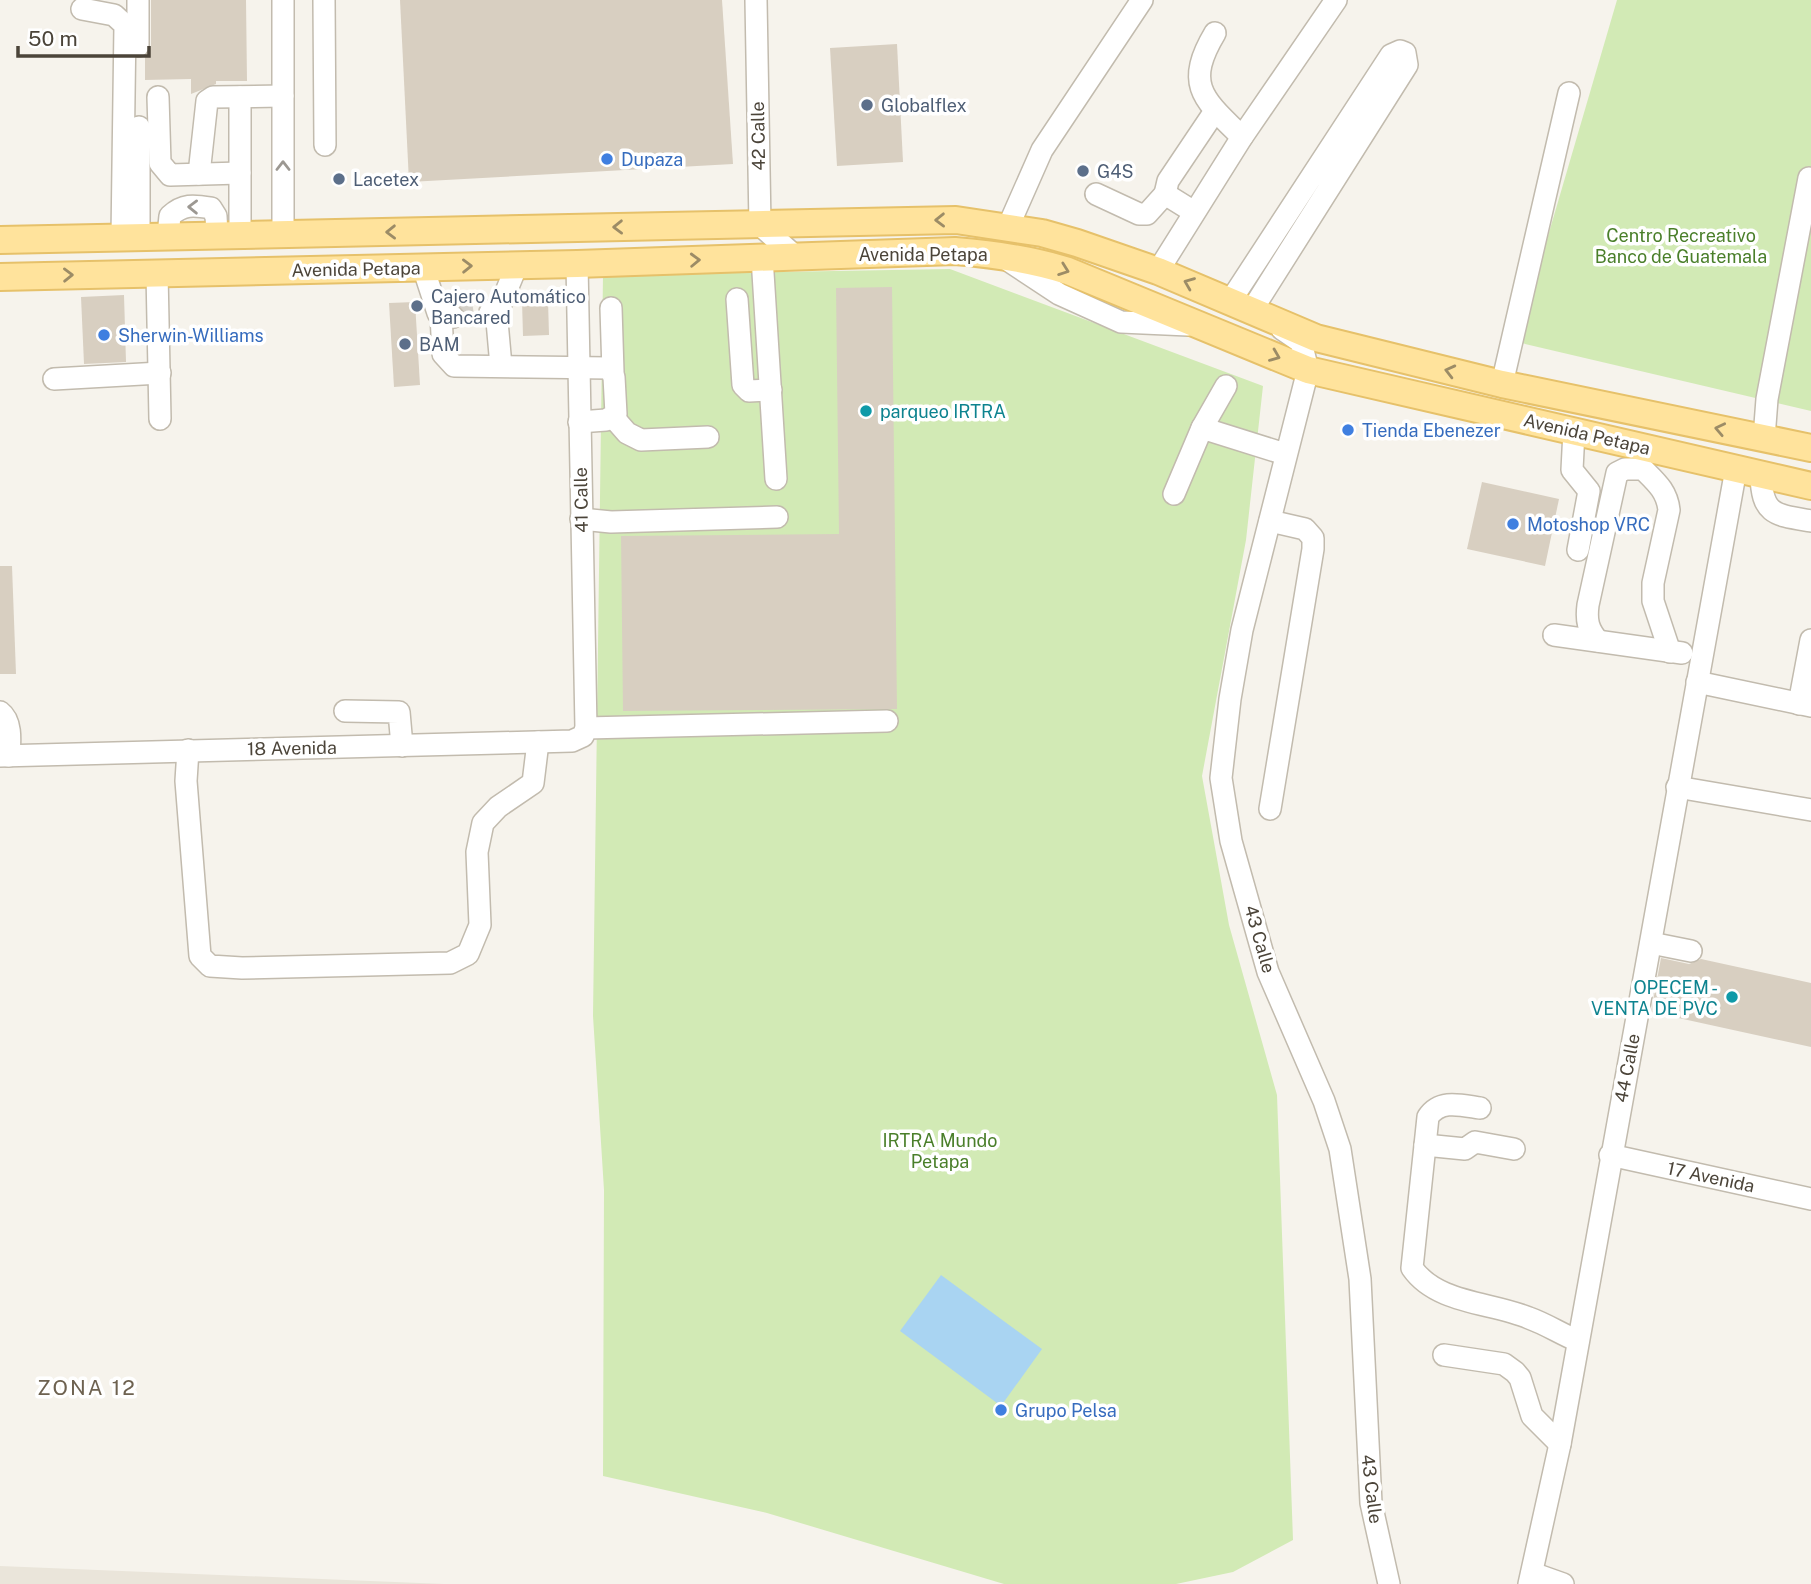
<svg xmlns="http://www.w3.org/2000/svg" width="1811" height="1584" viewBox="0 0 1811 1584" font-family="'Public Sans',sans-serif">
<style>
.residential{fill:#eae5da}
.green{fill:#d2eab5}
.water{fill:#a9d4f2}
.building{fill:#d8cfc1}
.lines{fill:none;stroke-linecap:round;stroke-linejoin:round}
.minor-tunnel{stroke:#d4d0c8;stroke-width:21;stroke-dasharray:21 10;stroke-linecap:butt}
.minor-casing{stroke:#c2bbae;stroke-width:24}
.major-casing{stroke:#e6c16a;stroke-width:30}
.minor{stroke:#fff;stroke-width:21}
.major{stroke:#ffe39c;stroke-width:26}
.oneway{stroke:#9c9892}
.oneway2{stroke:#9c8c66}
.service-dot{fill:#5c6f8a;stroke:#fff;stroke-width:2.5}
.shop-dot{fill:#3f7fe0;stroke:#fff;stroke-width:2.5}
.culture-dot{fill:#0f9aa8;stroke:#fff;stroke-width:2.5}
.labels{text-anchor:middle;dominant-baseline:central;stroke-width:7;stroke-linejoin:round;paint-order:stroke}
.service-label{font-size:18px;fill:#4e5e75;stroke:#fff;text-anchor:start}
.street-label{font-size:18px;fill:#4b4439;stroke:#fff}
.shop-label{font-size:18px;fill:#366cbe;stroke:#fff;text-anchor:start}
.park-label{font-size:18px;fill:#4a7f2a;stroke:#fff}
.culture-label{font-size:18px;fill:#0d838f;stroke:#fff;text-anchor:start}
.quarter-label{font-size:21px;letter-spacing:2px;fill:#6e6250;stroke:#fff}
</style>
<rect width="100%" height="100%" fill="#f6f3ec"/>
<path class="residential" d="M0,1566l444,18h-444z"/>
<g class="green">
<path d="M1617,0h194v411l-294,-69z"/>
<path d="M950,269l313,117 -17,154 -44,236 27,149 48,170 16,445 -60,32 -57,12h-172l-237,-71 -164,-37 1,-286 -11,-174 10,-741z"/>
</g>
<path class="water" d="M941,1275l101,74 -41,57 -101,-75z"/>
<g class="building">
<path d="M151,0h95l1,81h-31v3l-25,10v-15l-46,1v-23l6,-11z"/>
<path d="M400,0h322l11,164 -324,18z"/>
<path d="M897,44l6,118 -66,4 -7,-118z"/>
<path d="M892,287l5,422 -274,2 -2,-175 218,-2 -3,-246z"/>
<path d="M124,295l2,67 -42,2 -3,-67z"/>
<path d="M548,300l1,35 -26,1 -1,-35z"/>
<path d="M415,302l5,83 -26,2 -5,-84z"/>
<path d="M1482,482l77,17 -14,67 -78,-17z"/>
<path d="M0,566h12l4,108h-16z"/>
<path d="M1661,958l28,6 12,-5 110,24v64l-160,-35z"/>
</g>
<g class="lines">
<path class="minor-tunnel" d="M453,317l37,-5"/>
<defs>
<g id="minor">
<path d="M138,0v46"/>
<path d="M283,0v234"/>
<path d="M324,0l1,145"/>
<path d="M756,0l4,225 35,31"/>
<path d="M82,9l32,6 11,10 -3,212"/>
<path d="M1215,33c-31,52 -12,66 27,104"/>
<path d="M158,97l2,66 10,12 70,-2"/>
<path d="M240,97v137"/>
<path d="M139,127v110"/>
<path d="M199,174l8,-73 6,-4 70,-1"/>
<path d="M1096,194l43,20h8l18,-20 29,18"/>
<path d="M1165,194l3,-13 47,-70"/>
<path d="M1008,227l34,-77 100,-150"/>
<path d="M168,235l2,-19c13,-12 23,-11 41,-8l5,8 1,18"/>
<path d="M762,257l14,222"/>
<path d="M1006,259l53,35 62,28 67,3"/>
<path d="M423,267l15,46 15,4"/>
<path d="M1158,271l84,-134 94,-137"/>
<path d="M157,273l3,146"/>
<path d="M737,299l6,86 6,6 22,-1"/>
<path d="M1231,300l160,-245 9,-4 5,2 2,12 -155,245"/>
<path d="M611,308l2,64"/>
<path d="M496,310l5,56"/>
<path d="M490,312l11,-8 16,-39"/>
<path d="M441,315l2,39 11,12 155,2 5,9 2,37 -10,6 -27,2"/>
<path d="M1282,329l19,13 7,28 -66,260 -12,69 -9,79 10,63 37,131 56,129 16,48 20,130 11,224 18,81"/>
<path d="M54,379l106,-6"/>
<path d="M1502,384l67,-291"/>
<path d="M613,417l14,16 14,7 67,-3"/>
<path d="M1202,428l24,-42"/>
<path d="M1574,431l-2,39 17,21 -11,59"/>
<path d="M1764,438l3,-39 42,-221"/>
<path d="M1761,475c1,40 14,40 50,46"/>
<path d="M1174,494l28,-66 83,26"/>
<path d="M581,519l30,3 166,-5"/>
<path d="M1554,635l128,18"/>
<path d="M1598,641c-10,-12 -12,-20 -10,-36l29,-132 8,-4h18c13,13 24,22 26,41l-16,73v18l17,51"/>
<path d="M1697,682l114,24"/>
<path d="M1799,704l12,-64"/>
<path d="M345,711l54,1 3,34"/>
<path d="M0,712c12,9 10,29 9,44"/>
<path d="M586,728l301,-7"/>
<path d="M188,750l-2,31 14,175 10,10 32,2 208,-5 18,-9 12,-29 -3,-73 6,-29 15,-16 35,-24 5,-41"/>
<path d="M0,756l572,-15 11,-5 3,-8 -9,-464"/>
<path d="M1677,787l134,23"/>
<path d="M1270,809l43,-260v-11l-8,-9 -35,-8"/>
<path d="M1651,943l40,8"/>
<path d="M1480,1108c-20,-3 -40,-9 -52,9l-16,151c25,36 79,34 117,50 17,6 32,16 49,23"/>
<path d="M1425,1145l40,4 10,-7 39,7"/>
<path d="M1610,1155l201,44"/>
<path d="M1444,1355l60,9 11,8 5,6 12,38 28,28"/>
<path d="M1532,1573l31,11"/>
<path d="M1529,1584l31,-140 176,-975"/>
</g>
<g id="major">
<path d="M0,240l956,-20 86,13 35,10 81,28 158,67 186,46 309,64"/>
<path d="M0,277l577,-13 378,-13c39,3 75,8 113,20l240,99 503,116"/>
</g>
</defs>
<use href="#minor" class="minor-casing"/>
<use href="#major" class="major-casing"/>
<use href="#minor" class="minor"/>
<use href="#major" class="major"/>
</g>
<defs><path id="oneway-chevron" d="M-2-3.5L2.5 0L-2 3.5" fill="none" stroke-width="1.6" stroke-linecap="round" stroke-linejoin="round" transform="scale(1.75)"/></defs>
<g class="oneway">
<use href="#oneway-chevron" transform="translate(283 166) rotate(-90)"/>
<use href="#oneway-chevron" transform="translate(193 207) rotate(-179)"/>
</g>
<g class="oneway2">
<use href="#oneway-chevron" transform="translate(940 220) rotate(179)"/>
<use href="#oneway-chevron" transform="translate(618 227) rotate(179)"/>
<use href="#oneway-chevron" transform="translate(391 232) rotate(179)"/>
<use href="#oneway-chevron" transform="translate(695 260) rotate(-2)"/>
<use href="#oneway-chevron" transform="translate(467 266) rotate(-1)"/>
<use href="#oneway-chevron" transform="translate(1064 270) rotate(20)"/>
<use href="#oneway-chevron" transform="translate(68 275) rotate(-1)"/>
<use href="#oneway-chevron" transform="translate(1189 283) rotate(-158)"/>
<use href="#oneway-chevron" transform="translate(1275 356) rotate(22)"/>
<use href="#oneway-chevron" transform="translate(1450 371) rotate(-166)"/>
<use href="#oneway-chevron" transform="translate(1720 429) rotate(-168)"/>
</g>
<g class="service-dot">
<circle cx="867" cy="105" r="7"/>
<circle cx="1083" cy="171" r="7"/>
<circle cx="339" cy="179" r="7"/>
<circle cx="417" cy="306" r="7"/>
<circle cx="405" cy="344" r="7"/>
</g>
<g class="shop-dot">
<circle cx="607" cy="159" r="7"/>
<circle cx="104" cy="335" r="7"/>
<circle cx="1348" cy="430" r="7"/>
<circle cx="1513" cy="524" r="7"/>
<circle cx="1001" cy="1410" r="7"/>
</g>
<g class="culture-dot">
<circle cx="866" cy="411" r="7"/>
<circle cx="1732" cy="997" r="7"/>
</g>
<g class="labels">
<g class="service-label">
<text x="881" y="105">Globalflex</text>
<text x="1097" y="171">G4S</text>
<text x="353" y="179">Lacetex</text>
<text x="431" y="296">Cajero Automático<tspan x="431" dy="21">Bancared</tspan></text>
<text x="419" y="344">BAM</text>
</g>
<g class="street-label">
<text transform="translate(758 136) rotate(-91)">42 Calle</text>
<text x="923" y="254">Avenida Petapa</text>
<text transform="translate(356 269) rotate(-1)">Avenida Petapa</text>
<text transform="translate(1587 434) rotate(13)">Avenida Petapa</text>
<text transform="translate(581 500) rotate(-91)">41 Calle</text>
<text transform="translate(292 748) rotate(-1)">18 Avenida</text>
<text transform="translate(1260 939) rotate(74)">43 Calle</text>
<text transform="translate(1627 1068) rotate(-79)">44 Calle</text>
<text transform="translate(1711 1177) rotate(12)">17 Avenida</text>
<text transform="translate(1372 1489) rotate(83)">43 Calle</text>
</g>
<g class="shop-label">
<text x="621" y="159">Dupaza</text>
<text x="118" y="335">Sherwin-Williams</text>
<text x="1362" y="430">Tienda Ebenezer</text>
<text x="1527" y="524">Motoshop VRC</text>
<text x="1015" y="1410">Grupo Pelsa</text>
</g>
<g class="park-label">
<text x="1681" y="235">Centro Recreativo<tspan x="1681" dy="21">Banco de Guatemala</tspan></text>
<text x="940" y="1140">IRTRA Mundo<tspan x="940" dy="21">Petapa</tspan></text>
</g>
<g class="culture-label">
<text x="880" y="411">parqueo IRTRA</text>
<text x="1718" y="987" text-anchor="end">OPECEM -<tspan x="1718" dy="21">VENTA DE PVC</tspan></text>
</g>
<g class="quarter-label">
<text x="87" y="1387">ZONA 12</text>
</g>
</g>
<path d="M18 46v10h131v-10" fill="none" stroke="#4b4439" stroke-width="3.5"/>
<text x="28" y="46" font-size="21" fill="#4b4439" stroke="#ffffff" stroke-width="5" paint-order="stroke">50 m</text>
</svg>
